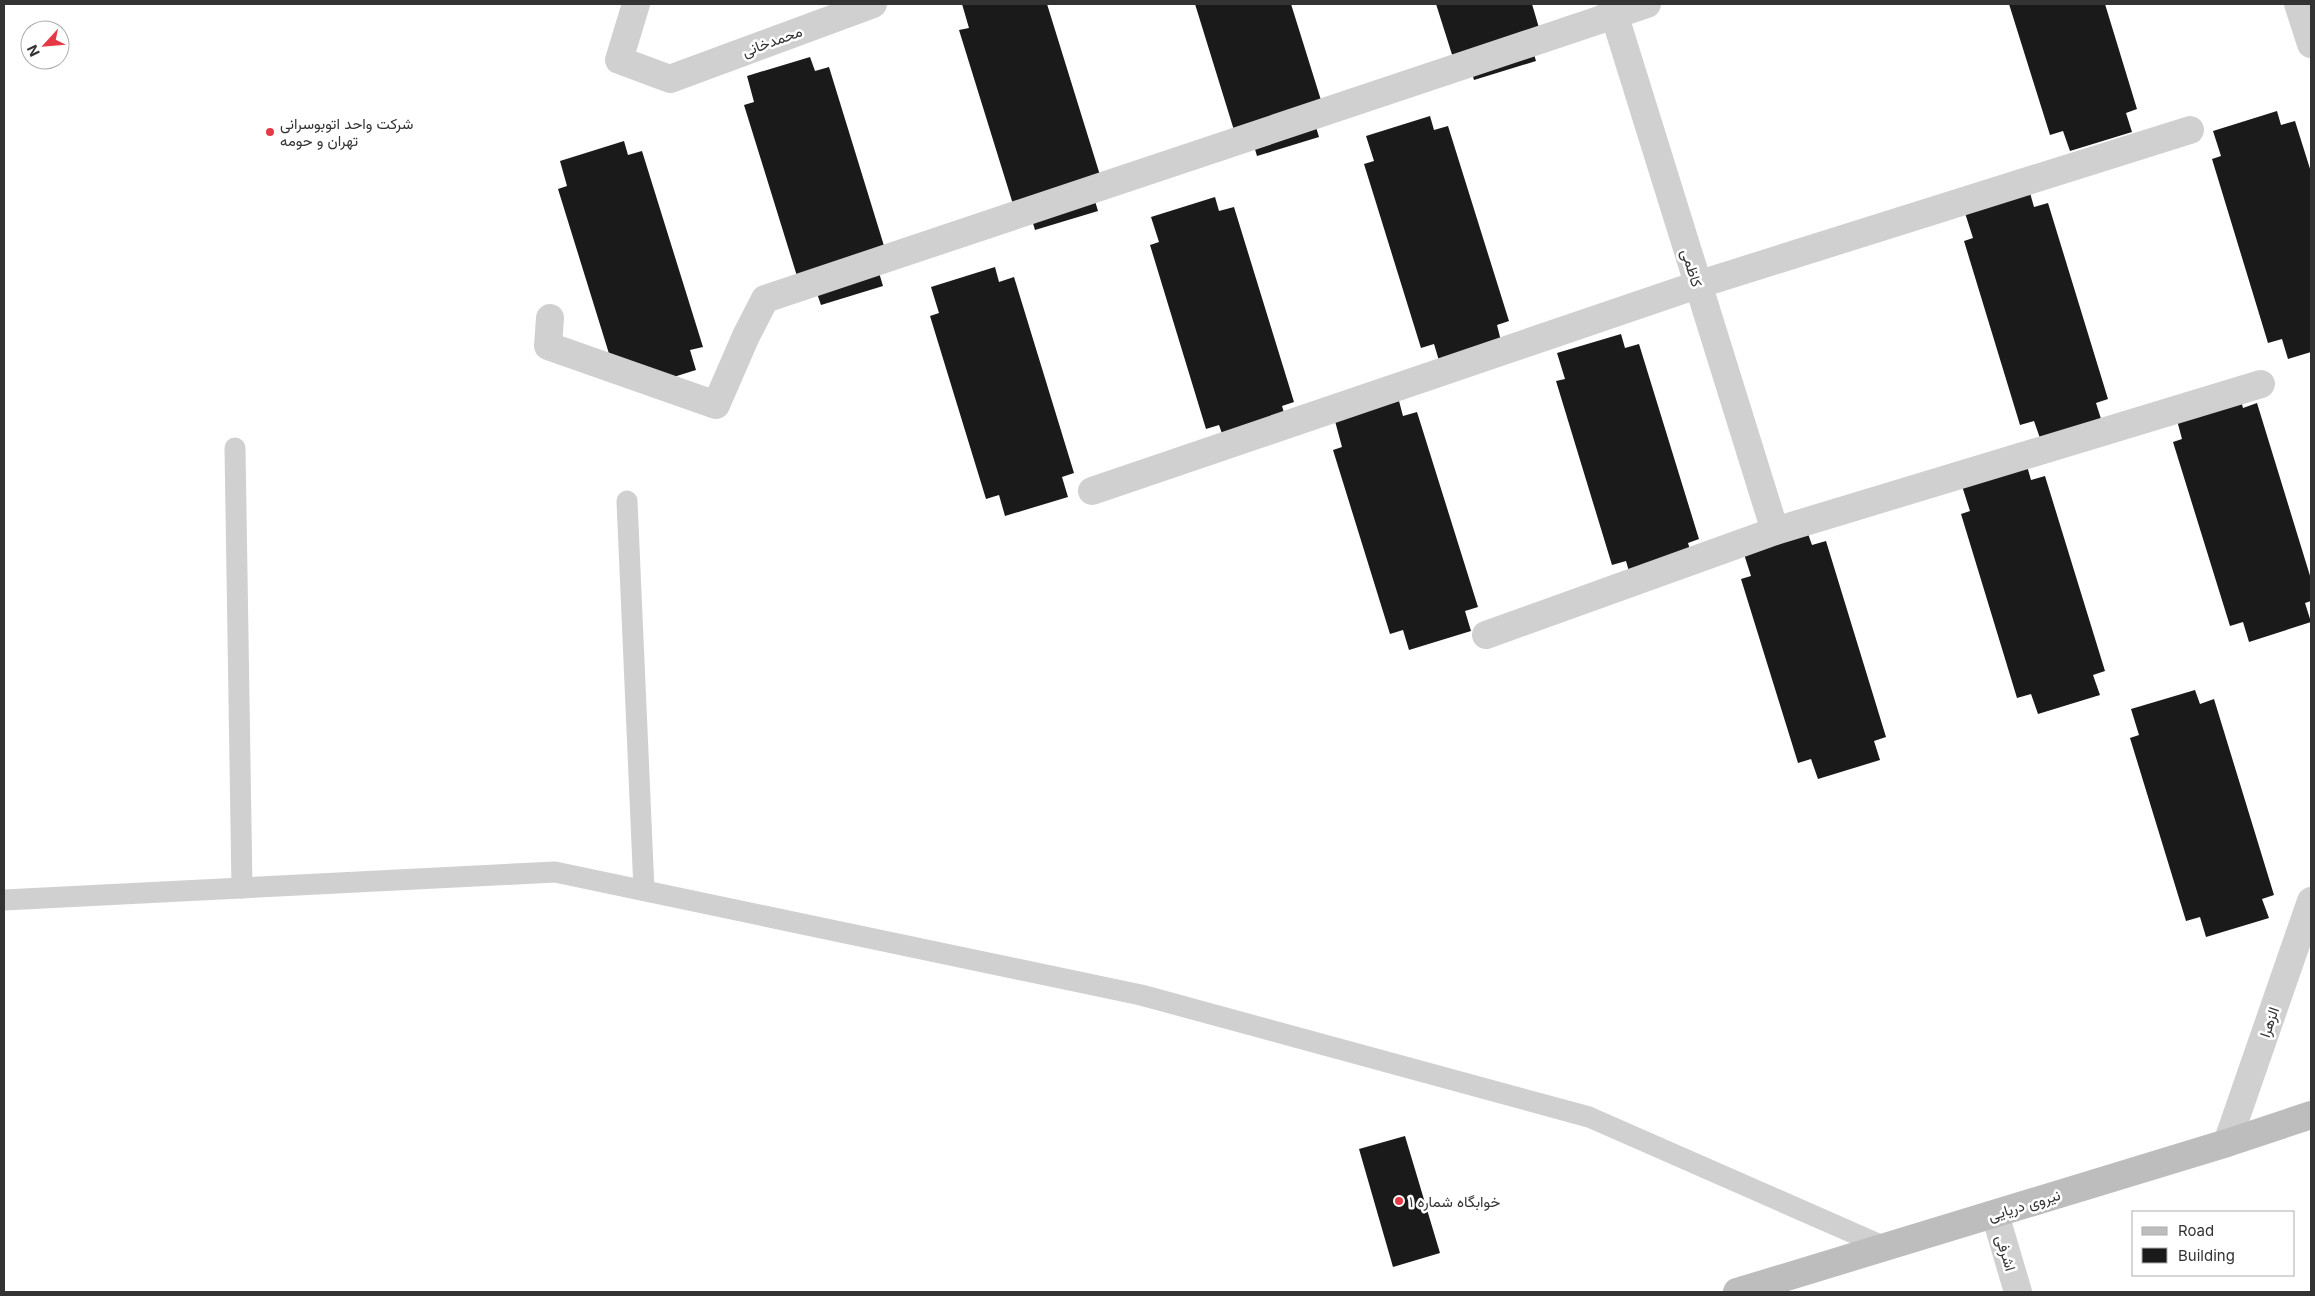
<svg xmlns="http://www.w3.org/2000/svg" width="2315" height="1296" viewBox="0 0 2315 1296" font-family="Inter,Vazirmatn,sans-serif">
<style>
.building{fill:#1a1a1a}
.lines{fill:none;stroke-linecap:round;stroke-linejoin:round}
.lane{stroke:#d0d0d0;stroke-width:21}
.street{stroke:#d0d0d0;stroke-width:28}
.secondary{stroke:#bdbdbd;stroke-width:28}
.poi-dot{fill:#e63946;stroke:#fff;stroke-width:2}
.labels{text-anchor:middle;dominant-baseline:central;stroke-width:5;stroke-linejoin:round;paint-order:stroke}
.street-label{font-size:15px;fill:#333;stroke:#fff}
.poi-label{font-size:15px;fill:#333;stroke:#fff;text-anchor:start}
</style>
<rect width="100%" height="100%" fill="#fff"/>
<g class="building">
<path d="M962,4h85l57,184 -12,3 6,20 -63,19 -6,-20 -13,4 -57,-184 10,-2z"/>
<path d="M1195,4h96l34,109 -12,4 6,20 -62,19 -6,-20 -14,4z"/>
<path d="M1436,4h96l10,34 -12,3 6,20 -62,19 -6,-20 -13,4z"/>
<path d="M2009,4h96l32,105 -11,4 6,19 -62,19 -7,-20 -13,4z"/>
<path d="M810,57l5,14 14,-4 60,195 -12,4 6,20 -62,19 -7,-20 -13,4 -57,-184 10,-3 -7,-26z"/>
<path d="M2277,111l4,14 14,-4 16,51v180l-23,7 -6,-20 -14,4 -56,-184 9,-3 -8,-25z"/>
<path d="M1430,116l4,14 14,-4 61,195 -12,4 5,20 -62,19 -6,-20 -13,4 -57,-184 10,-3 -8,-25z"/>
<path d="M624,141l4,14 14,-4 61,196 -13,3 6,20 -61,19 -20,-16 -57,-184 9,-3 -7,-25z"/>
<path d="M2030,193l4,14 14,-4 60,196 -12,4 6,19 -61,19 -7,-20 -14,4 -56,-184 9,-3 -8,-25z"/>
<path d="M1215,197l4,14 15,-4 60,195 -12,4 6,20 -62,19 -7,-20 -13,4 -56,-184 9,-3 -8,-25z"/>
<path d="M995,267l4,15 15,-5 60,196 -12,4 6,20 -63,19 -6,-21 -13,4 -56,-183 9,-3 -8,-26z"/>
<path d="M1621,334l4,14 14,-4 60,195 -11,4 6,20 -62,19 -6,-21 -14,4 -56,-184 9,-2 -8,-26z"/>
<path d="M2239,393l4,15 14,-5 54,176v22l-6,2 6,19 -62,20 -6,-20 -13,4 -57,-184 9,-3 -7,-26z"/>
<path d="M1399,401l4,15 14,-4 61,195 -13,4 6,20 -62,19 -6,-20 -13,4 -57,-184 9,-3 -7,-26z"/>
<path d="M2027,466l4,14 14,-4 60,195 -12,4 7,20 -62,19 -7,-20 -14,4 -56,-184 9,-3 -8,-25z"/>
<path d="M1807,531l5,14 14,-4 60,196 -12,4 6,19 -62,19 -7,-20 -13,4 -57,-184 10,-3 -8,-25z"/>
<path d="M2195,690l5,14 14,-5 60,196 -12,4 7,19 -63,19 -6,-20 -14,4 -56,-183 9,-3 -8,-26z"/>
<path d="M1405,1136l35,117 -47,14 -34,-118z"/>
</g>
<g class="lines">
<g class="lane">
<path d="M235,448l7,440"/>
<path d="M627,501l17,389"/>
<path d="M4,900l551,-28 586,123 448,122 296,130"/>
</g>
<g class="street">
<path d="M636,4l-17,56 51,19 203,-75"/>
<path d="M1611,4l164,527"/>
<path d="M2298,4l13,40"/>
<path d="M550,318l-2,28 168,59 30,-69 19,-37 882,-295"/>
<path d="M1092,491l605,-206 493,-155"/>
<path d="M1486,635l289,-104 486,-147"/>
<path d="M2227,1143l84,-242"/>
<path d="M1995,1214l23,78"/>
</g>
<path class="secondary" d="M1737,1292l490,-149 84,-28"/>
</g>
<g class="poi-dot">
<circle cx="270" cy="132" r="5"/>
<circle cx="1399" cy="1201" r="5"/>
</g>
<g class="labels">
<g class="street-label">
<text transform="translate(772 41) rotate(-20)">محمدخانی</text>
<text transform="translate(1692 268) rotate(73)">کاظمی</text>
<text transform="translate(2269 1022) rotate(-71)">الزهرا</text>
<text transform="translate(2024 1205) rotate(-17)">نیروی دریایی</text>
<text transform="translate(2006 1253) rotate(73)">اشرفی</text>
</g>
<g class="poi-label">
<text x="280" y="123">شرکت واحد اتوبوسرانی<tspan x="280" dy="17">تهران و حومه</tspan></text>
<text x="1409" y="1201">خوابگاه شماره ۱</text>
</g>
</g>
<rect width="2315" height="1296" fill="none" stroke="#333333" stroke-width="10"/>
<rect x="2132" y="1211" width="162" height="65" fill="#ffffff" stroke="#adadad"/>
<rect x="2142" y="1227" width="25" height="8" fill="#bdbdbd" stroke="#adadad"/>
<text x="2178" y="1236" font-size="15" fill="#333333">Road</text>
<rect x="2142" y="1248" width="25" height="15" fill="#1a1a1a" stroke="#adadad"/>
<text x="2178" y="1261" font-size="15" fill="#333333">Building</text>
<g transform="translate(45 45) rotate(244)"><circle r="24" fill="#ffffff" stroke="#adadad"/>
<path d="M0-4L9 19L0 12L-9 19Z" fill="#e63946"/>
<text y="-8" font-size="14" font-weight="bold" text-anchor="middle" fill="#333333">N</text>
</g>
</svg>
